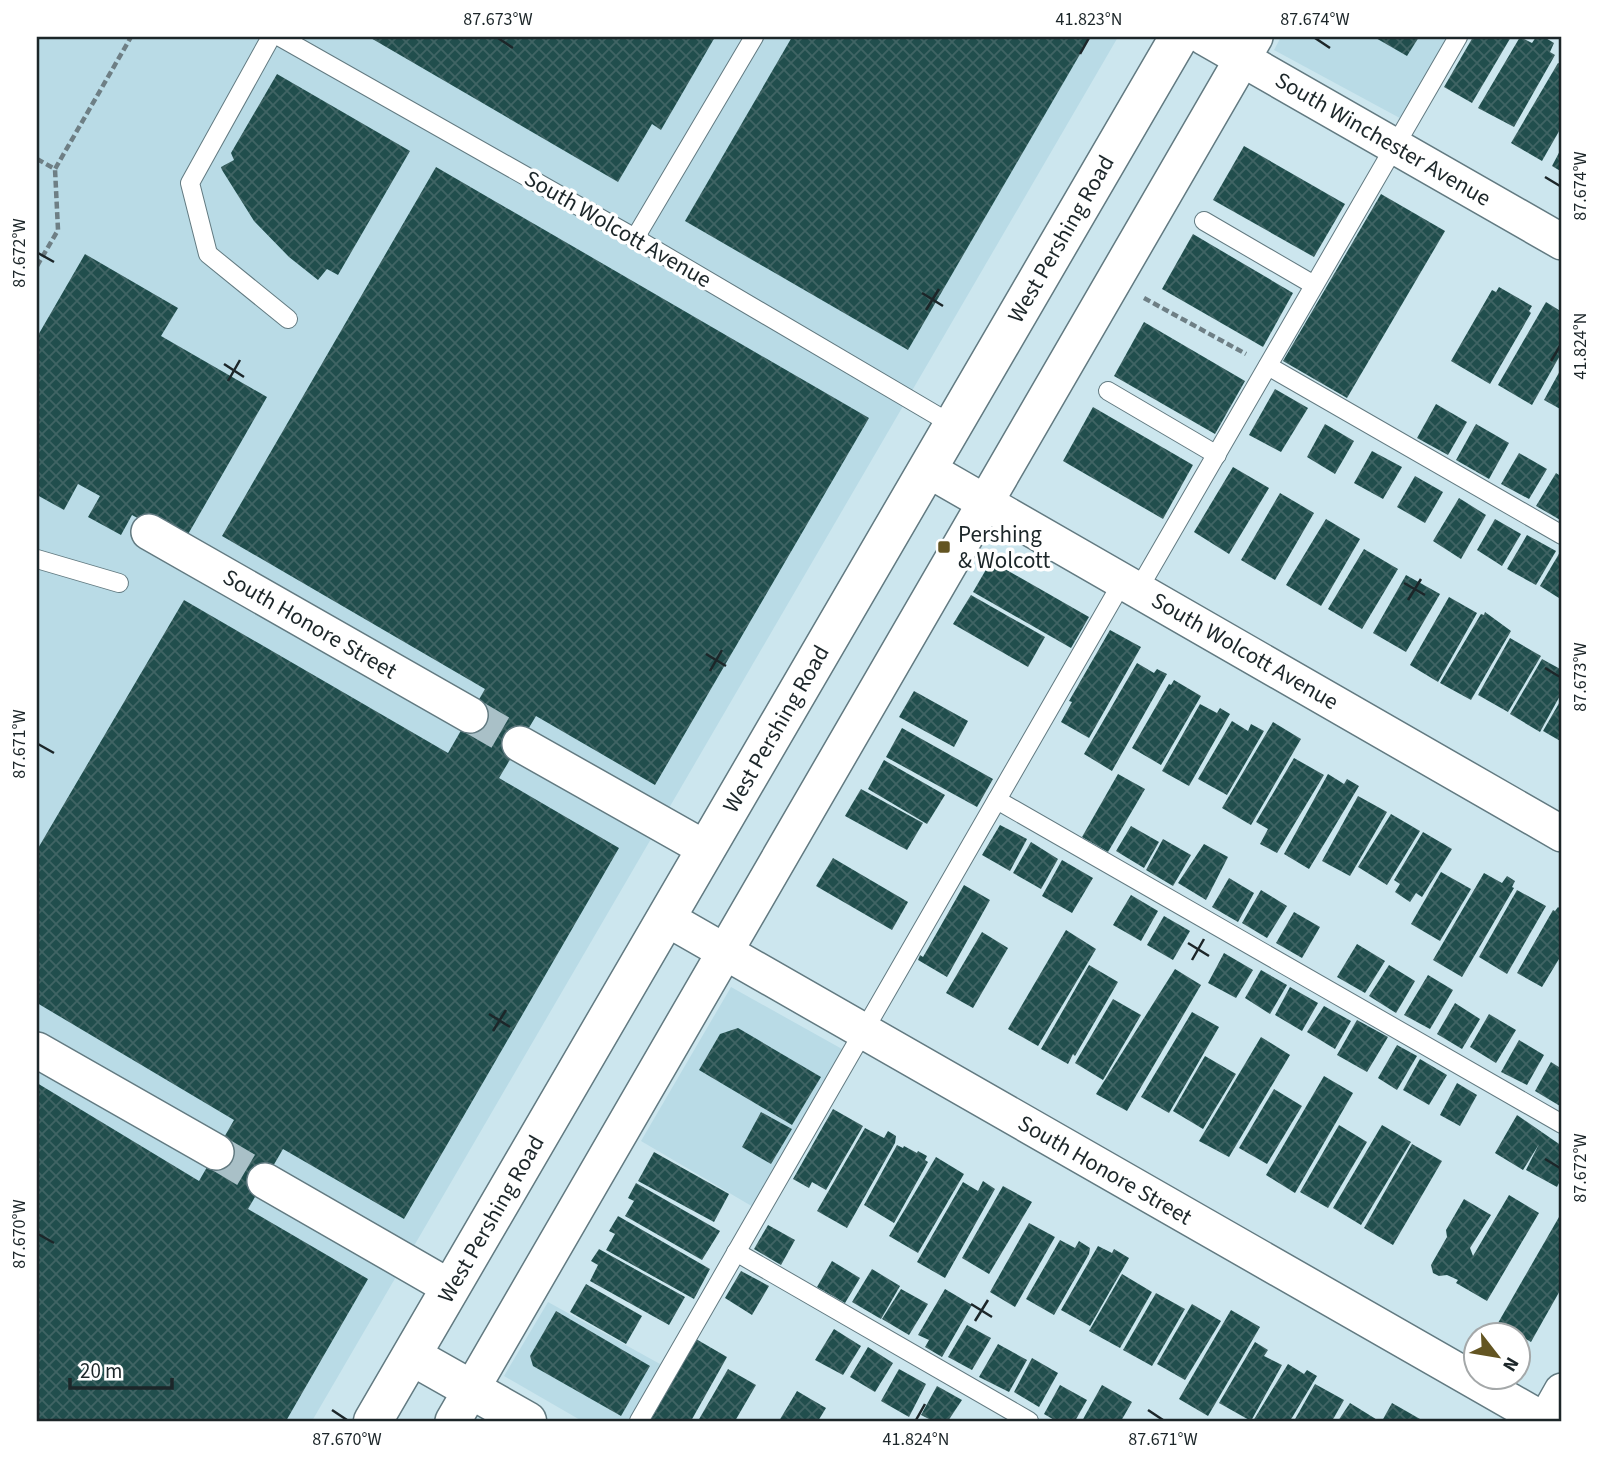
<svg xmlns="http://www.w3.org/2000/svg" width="1599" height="1458" viewBox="0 0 1599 1458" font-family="'Source Sans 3',sans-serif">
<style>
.built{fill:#b9dbe6}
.building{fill:url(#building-cross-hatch)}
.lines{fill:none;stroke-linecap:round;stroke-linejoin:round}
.street-tunnel{stroke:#a9c0c7;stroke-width:35;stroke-dasharray:35 18;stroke-linecap:butt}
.lane-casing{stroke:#627a81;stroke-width:20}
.street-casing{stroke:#627a81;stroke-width:38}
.secondary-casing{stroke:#627a81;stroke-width:41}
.path{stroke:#6e7f85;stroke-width:4.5;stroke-dasharray:7 3.5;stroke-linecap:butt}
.lane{stroke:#fff;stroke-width:18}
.street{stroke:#fff;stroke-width:35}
.secondary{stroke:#fff;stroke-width:38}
.ticks{fill:none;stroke:#1c2629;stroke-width:2.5}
.poi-dot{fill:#635522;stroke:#fff;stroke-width:2.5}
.labels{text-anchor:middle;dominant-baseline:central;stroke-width:7;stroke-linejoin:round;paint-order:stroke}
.street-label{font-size:23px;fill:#1c2629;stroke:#fff}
.poi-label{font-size:23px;fill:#1c2629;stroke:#fff;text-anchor:start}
.neatline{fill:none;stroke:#1c2629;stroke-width:2.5}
.ticks-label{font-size:18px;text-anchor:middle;fill:#1c2629}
</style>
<defs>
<pattern id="building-cross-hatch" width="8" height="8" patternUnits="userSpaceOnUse" patternTransform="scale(1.75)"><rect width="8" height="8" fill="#214e4d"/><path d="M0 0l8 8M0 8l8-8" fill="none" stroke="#406464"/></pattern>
</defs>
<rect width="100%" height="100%" fill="#cce6ee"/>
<g class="built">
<path d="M37,37h1081l-806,1384h-275z"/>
<path d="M1281,37h178l-50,86 -135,-73z"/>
<path d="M731,987l120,67 -91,157 -119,-70z"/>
<path d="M548,1302l121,67 -30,52h-57l-78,-45z"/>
</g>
<g class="building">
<path d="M369,37h346l-54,93 -9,-6 -34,58z"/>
<path d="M792,37h298l-182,313 -223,-129z"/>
<path d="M1374,37h45l-12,19z"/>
<path d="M1473,37h38l-39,66 -28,-16z"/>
<path d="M1520,37l12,6 4,-6h8l10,6 -4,9 5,3 -41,72 -36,-19z"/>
<path d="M1558,63l4,2v61l-20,35 -31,-18z"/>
<path d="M277,74l133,77 -72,124 -11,-6 -9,11 -29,-23 -35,-36 -32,-51 -1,-3 13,-7 -3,-7z"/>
<path d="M1244,146l101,58 -31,53 -101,-57z"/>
<path d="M1562,147v25l-10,-6z"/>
<path d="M436,167l433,251 -214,367 -119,-69 -37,62 120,70 -215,371 -121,-70 -35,60 120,70 -82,142h-249v-338l162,98 35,-61 -197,-117v-153l147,-250 264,153 37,-64 -263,-153z"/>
<path d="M1381,194l64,37 -98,167 -64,-37z"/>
<path d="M1193,234l100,59 -30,54 -101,-58z"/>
<path d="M85,254l93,54 -17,28 106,61 -84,146 -51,-28 -11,20 -33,-18 12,-21 -22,-12 -14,26 -27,-15v-158z"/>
<path d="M1499,287l33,19 -3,5 2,2 -41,71 -39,-23 41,-71 4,2z"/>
<path d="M1546,302l16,10v40l-30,53 -34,-20z"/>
<path d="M1144,322l101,59 -30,53 -101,-58z"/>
<path d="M1562,367v43l-18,-10z"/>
<path d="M1275,389l33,19 -27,44 -32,-17z"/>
<path d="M1436,404l31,18 -19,33 -31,-17z"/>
<path d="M1093,407l100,58 -30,54 -100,-58z"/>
<path d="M1325,424l29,17 -19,33 -28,-17z"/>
<path d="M1476,424l33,19 -20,36 -33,-19z"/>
<path d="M1372,451l30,16 -19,32 -29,-16z"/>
<path d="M1519,453l28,16 -18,30 -28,-15z"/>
<path d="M1233,467l36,21 -40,66 -35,-22z"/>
<path d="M1556,473l6,4v44l-26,-15z"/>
<path d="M1415,476l28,16 -18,31 -28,-16z"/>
<path d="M1280,493l34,20 -39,67 -34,-20z"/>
<path d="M1459,498l27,17 -25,44 -28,-18z"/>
<path d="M1326,519l34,20 -39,67 -35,-21z"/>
<path d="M1495,519l26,15 -19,32 -25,-16z"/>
<path d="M1527,535l29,16 -20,34 -29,-16z"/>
<path d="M1364,549l34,20 -36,60 -34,-20z"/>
<path d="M1560,552l2,2v46l-22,-14z"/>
<path d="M991,561l98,56 -18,31 -98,-56z"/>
<path d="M1406,575l34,19 -34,58 -33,-19z"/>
<path d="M971,595l74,42 -17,30 -75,-43z"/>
<path d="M1449,597l28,16 -39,69 -28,-17z"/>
<path d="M1485,612l26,19 -40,69 -31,-17 41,-69 3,1z"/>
<path d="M1110,630l31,17 -52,91 -28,-16 11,-20 -3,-1z"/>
<path d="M1510,638l31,18 -33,56 -30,-17z"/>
<path d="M1542,659l20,11v22l-22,40 -30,-18z"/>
<path d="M1137,663l17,10 3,-4 10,5 -55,97 -28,-17z"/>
<path d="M1174,680l27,16 -40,69 -29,-17 37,-64 2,1z"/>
<path d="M914,691l54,30 -14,26 -55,-30z"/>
<path d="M1562,698v44l-19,-11z"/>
<path d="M1200,704l17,9 3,-5 10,6 -41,72 -27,-15z"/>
<path d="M1232,721l16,10 3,-7 13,7 -37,64 -29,-16z"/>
<path d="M1273,722l28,17 -50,86 -29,-17z"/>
<path d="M902,728l91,51 -16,28 -91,-50z"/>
<path d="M1294,758l30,17 -47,78 -17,-9 8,-15 -12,-7z"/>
<path d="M884,760l61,35 -18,29 -59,-35z"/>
<path d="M1118,774l27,15 -37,63 -26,-15z"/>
<path d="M1328,774l16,10 3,-5 12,7 -50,83 -25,-15z"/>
<path d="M861,789l62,34 -16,27 -62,-34z"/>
<path d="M1358,796l29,16 -37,64 -28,-15z"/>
<path d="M1391,814l29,17 -33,54 -29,-18z"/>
<path d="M1000,825l27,14 -17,32 -28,-16z"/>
<path d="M1131,826l28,16 -15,26 -28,-17z"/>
<path d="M1423,832l29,17 -30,48 -6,-4 -6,9 -15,-10 5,-8 -6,-4z"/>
<path d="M1163,839l28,16 -18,31 -27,-16z"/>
<path d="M1031,842l27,17 -17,30 -28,-16z"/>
<path d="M1204,844l24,13 -22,43 -28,-17z"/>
<path d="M833,858l75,44 -16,28 -76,-44z"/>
<path d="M1062,860l31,18 -21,35 -30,-17z"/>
<path d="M1441,872l30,17 -31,52 -29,-17z"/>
<path d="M1484,873l18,10 5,-7 8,5 -3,6 2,1 -52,89 -29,-17z"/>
<path d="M1229,878l25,15 -16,29 -26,-15z"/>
<path d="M964,885l26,15 -43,77 -29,-17 2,-5 3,2z"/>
<path d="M1261,890l26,16 -20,32 -25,-15z"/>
<path d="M1517,890l29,16 -39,68 -28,-17z"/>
<path d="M1131,895l27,16 -17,30 -28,-16z"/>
<path d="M1558,907l4,3v44l-20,33 -25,-14 36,-63 2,1z"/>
<path d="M1294,912l26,15 -18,31 -26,-15z"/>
<path d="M1164,916l26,15 -17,29 -26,-15z"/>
<path d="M1066,930l30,19 -58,97 -30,-17z"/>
<path d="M982,932l26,16 -35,60 -27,-15z"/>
<path d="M1357,944l28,17 -20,32 -28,-16z"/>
<path d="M1224,953l29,17 -17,28 -28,-15z"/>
<path d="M1089,965l29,17 -43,74 -2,-2 -5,10 -27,-15z"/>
<path d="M1389,965l26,16 -19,32 -27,-17z"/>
<path d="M1175,969l26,16 -74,126 -31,-17z"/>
<path d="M1261,970l26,15 -17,29 -25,-16z"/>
<path d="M1428,975l25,15 -23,39 -26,-14z"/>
<path d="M1290,987l28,16 -16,28 -27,-16z"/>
<path d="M1113,999l28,16 -38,65 -28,-17z"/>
<path d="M1455,1003l25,16 -18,30 -25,-15z"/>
<path d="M1324,1006l27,15 -16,28 -28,-17z"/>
<path d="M1192,1012l27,15 -50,86 -28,-16z"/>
<path d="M1489,1014l27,16 -20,33 -26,-16z"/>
<path d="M1357,1020l31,17 -21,35 -30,-17z"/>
<path d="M738,1028l83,49 -29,48 -93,-55 21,-36z"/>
<path d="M1261,1037l29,18 -61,102 -30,-16z"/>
<path d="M1519,1040l25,15 -17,30 -26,-13z"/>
<path d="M1397,1045l20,11 -20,34 -19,-12z"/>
<path d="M1205,1056l31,18 -33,55 -30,-18z"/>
<path d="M1420,1059l27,16 -18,30 -26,-15z"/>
<path d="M1551,1062l11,7v33l-2,4 -25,-15z"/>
<path d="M1324,1076l29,17 -58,100 -29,-18z"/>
<path d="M1457,1083l20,12 -17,31 -20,-11z"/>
<path d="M1274,1089l28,17 -35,58 -28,-16z"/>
<path d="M833,1109l30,17 -37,64 -14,-8 -3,6 -16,-9z"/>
<path d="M761,1112l31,17 -21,35 -29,-17z"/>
<path d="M1517,1115l45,31v31l-5,10 -31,-17 13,-26 -16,26 -28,-17z"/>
<path d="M1339,1125l28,17 -39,66 -28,-16z"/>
<path d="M1382,1125l29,17 -50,83 -28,-17z"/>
<path d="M865,1128l19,10 4,-7 8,5 -1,7 -48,85 -30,-17z"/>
<path d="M1412,1144l30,17 -49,84 -29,-17z"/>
<path d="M897,1145l6,3 1,-2 13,7 1,-2 9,5 -2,4 3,2 -34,61 -30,-18z"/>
<path d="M654,1152l75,42 -15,28 -76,-41z"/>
<path d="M936,1157l28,17 -46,79 -29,-17z"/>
<path d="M983,1181l12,8 -50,89 -28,-16 46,-80 15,9z"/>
<path d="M636,1183l84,48 -18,29 -77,-44 9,-15 -6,-3z"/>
<path d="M1003,1186l29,16 -43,72 -27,-16z"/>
<path d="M1509,1195l30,18 -52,88 -31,-18 2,-3 -11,-5 -8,1 -6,-3 -2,-8 16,-28 -1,-7 18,-31 27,16 -21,33 3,8z"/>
<path d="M618,1216l92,53 -16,30 -88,-49 9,-16 -6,-3z"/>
<path d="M1559,1217l3,2v68l-31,55 -33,-19z"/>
<path d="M1029,1223l26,14 -40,70 -25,-15z"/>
<path d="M768,1225l27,15 -14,25 -27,-16z"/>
<path d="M1060,1240l15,8 4,-7 11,7 -1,6 -35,61 -28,-16z"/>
<path d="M1098,1246l14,7 2,-4 15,9 -39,68 -29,-16z"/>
<path d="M599,1249l86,48 -16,28 -79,-44 8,-16 -7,-4z"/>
<path d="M832,1261l28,17 -15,25 -28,-16z"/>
<path d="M872,1269l28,17 -19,33 -29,-17z"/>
<path d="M741,1271l28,15 -17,29 -27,-17z"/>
<path d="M1122,1274l30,18 -32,56 -31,-17z"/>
<path d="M586,1284l56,32 -16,28 -56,-32z"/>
<path d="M901,1289l27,15 -19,31 -27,-16z"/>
<path d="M945,1289l27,16 -30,52 -17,-10 4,-7 -11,-5z"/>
<path d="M1156,1293l29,16 -33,57 -29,-16z"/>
<path d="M1192,1304l29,17 -36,59 -28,-16z"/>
<path d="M1231,1310l29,17 -52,89 -29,-17z"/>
<path d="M556,1311l94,55 -29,50 -88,-50 -3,-10z"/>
<path d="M967,1325l24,13 -19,32 -24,-13z"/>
<path d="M834,1329l27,17 -18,29 -28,-15z"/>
<path d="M696,1339l31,18 -36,64h-41z"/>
<path d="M1255,1342l13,8 -4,6 18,9 -31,56 -32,-18z"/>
<path d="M998,1344l29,16 -18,32 -30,-15z"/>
<path d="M868,1347l25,16 -18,29 -25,-15z"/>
<path d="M1032,1358l26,15 -19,34 -25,-15z"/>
<path d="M1288,1364l16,10 3,-4 10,6 -27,45h-37z"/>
<path d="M728,1369l28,16 -21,36h-37z"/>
<path d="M899,1369l27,15 -17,33 -28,-16z"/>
<path d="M1315,1384l29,16 -12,21h-38z"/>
<path d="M1060,1385l27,15 -12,21h-19l-12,-7z"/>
<path d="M1102,1385l30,17 -11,19h-39z"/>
<path d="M937,1386l25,14 -14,21h-15l-12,-6z"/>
<path d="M797,1391l29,17 -8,13h-39z"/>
<path d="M1350,1403l29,18h-41z"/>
<path d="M1392,1403l28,16 -1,2h-37z"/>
</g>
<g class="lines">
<g class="street-tunnel">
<path d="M470,715l50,29"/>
<path d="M216,1152l49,29"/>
</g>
<defs>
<g id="lane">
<path d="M271,37l-81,146 18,71 80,65"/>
<path d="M280,37l355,201 318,187"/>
<path d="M1204,221l110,64"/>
<path d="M635,238l119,-201"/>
<path d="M1268,366l294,169"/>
<path d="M1108,391l109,64"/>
<path d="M37,559l82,24"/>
<path d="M1138,590l320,-553"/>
<path d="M997,800l565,324"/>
<path d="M736,1252l293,169"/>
<path d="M639,1421l484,-840"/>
</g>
<g id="street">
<path d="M1204,37l358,205"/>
<path d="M927,469l635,365"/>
<path d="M149,532l321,183"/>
<path d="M520,744l186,105"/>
<path d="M666,918l879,503 17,-30"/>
<path d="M37,1050l179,102"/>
<path d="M265,1181l186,107"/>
<path d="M453,1421l802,-1384"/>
</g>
<g id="secondary">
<path d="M412,1356l115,65"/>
<path d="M373,1421l806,-1384"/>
</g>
</defs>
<use href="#lane" class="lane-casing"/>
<use href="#street" class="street-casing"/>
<use href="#secondary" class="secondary-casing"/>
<g class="path">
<path d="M37,159l18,10 76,-132"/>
<path d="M37,266l21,-36 -3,-61"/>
<path d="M1144,298l102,56"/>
</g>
<use href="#lane" class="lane"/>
<use href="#street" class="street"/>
<use href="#secondary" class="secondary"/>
</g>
<path class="ticks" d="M498,38l15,10M1315,38l15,10M1080,54l9,-16M1545,177l15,9M38,253l16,9M922,293l21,13M926,310l13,-21M1551,361l9,-15M224,364l20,13M228,381l12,-21M1404,583l21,12M1408,600l13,-21M706,654l20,12M1545,668l15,9M710,671l12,-21M38,744l16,9M1188,943l21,13M1192,960l12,-21M489,1014l21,13M493,1031l13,-21M1545,1159l15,9M38,1234l16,9M971,1304l21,13M975,1321l13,-21M332,1410l15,10M1148,1410l15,10M916,1420l9,-16"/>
<rect class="poi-dot" x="937" y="540" width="14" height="14" rx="3.5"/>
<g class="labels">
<g class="street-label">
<text transform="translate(1383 139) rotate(30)">South Winchester Avenue</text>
<text transform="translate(618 229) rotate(30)">South Wolcott Avenue</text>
<text transform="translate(1061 239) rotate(-60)">West Pershing Road</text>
<text transform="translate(310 624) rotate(30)">South Honore Street</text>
<text transform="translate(1245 651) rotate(30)">South Wolcott Avenue</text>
<text transform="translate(776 729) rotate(-60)">West Pershing Road</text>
<text transform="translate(1105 1170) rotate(30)">South Honore Street</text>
<text transform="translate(491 1219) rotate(-60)">West Pershing Road</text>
</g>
<g class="poi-label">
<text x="958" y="534">Pershing<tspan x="958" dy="26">&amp; Wolcott</tspan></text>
</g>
</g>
<rect width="1599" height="1458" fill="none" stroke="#ffffff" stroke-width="77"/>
<g transform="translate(1497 1356) rotate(121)"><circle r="33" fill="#ffffff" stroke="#a4a8a9" stroke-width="2"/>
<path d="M0-5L12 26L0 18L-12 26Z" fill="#635522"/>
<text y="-10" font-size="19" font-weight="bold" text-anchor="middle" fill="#1c2629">N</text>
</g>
<path d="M70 1378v10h102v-10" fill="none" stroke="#1c2629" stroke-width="3.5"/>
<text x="80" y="1378" font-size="21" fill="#1c2629" stroke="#ffffff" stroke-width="5" paint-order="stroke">20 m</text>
<rect x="38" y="38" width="1522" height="1382" class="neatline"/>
<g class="ticks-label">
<text x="498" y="25">87.673°W</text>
<text x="1089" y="25">41.823°N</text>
<text x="1315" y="25">87.674°W</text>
<text transform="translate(1580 186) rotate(-90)" y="6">87.674°W</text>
<text transform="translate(19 253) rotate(-90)" y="6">87.672°W</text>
<text transform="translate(1580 346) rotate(-90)" y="6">41.824°N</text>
<text transform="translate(1580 677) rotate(-90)" y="6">87.673°W</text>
<text transform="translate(19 744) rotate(-90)" y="6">87.671°W</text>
<text transform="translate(1580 1168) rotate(-90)" y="6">87.672°W</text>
<text transform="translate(19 1234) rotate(-90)" y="6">87.670°W</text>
<text x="347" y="1445">87.670°W</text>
<text x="916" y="1445">41.824°N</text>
<text x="1163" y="1445">87.671°W</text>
</g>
</svg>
